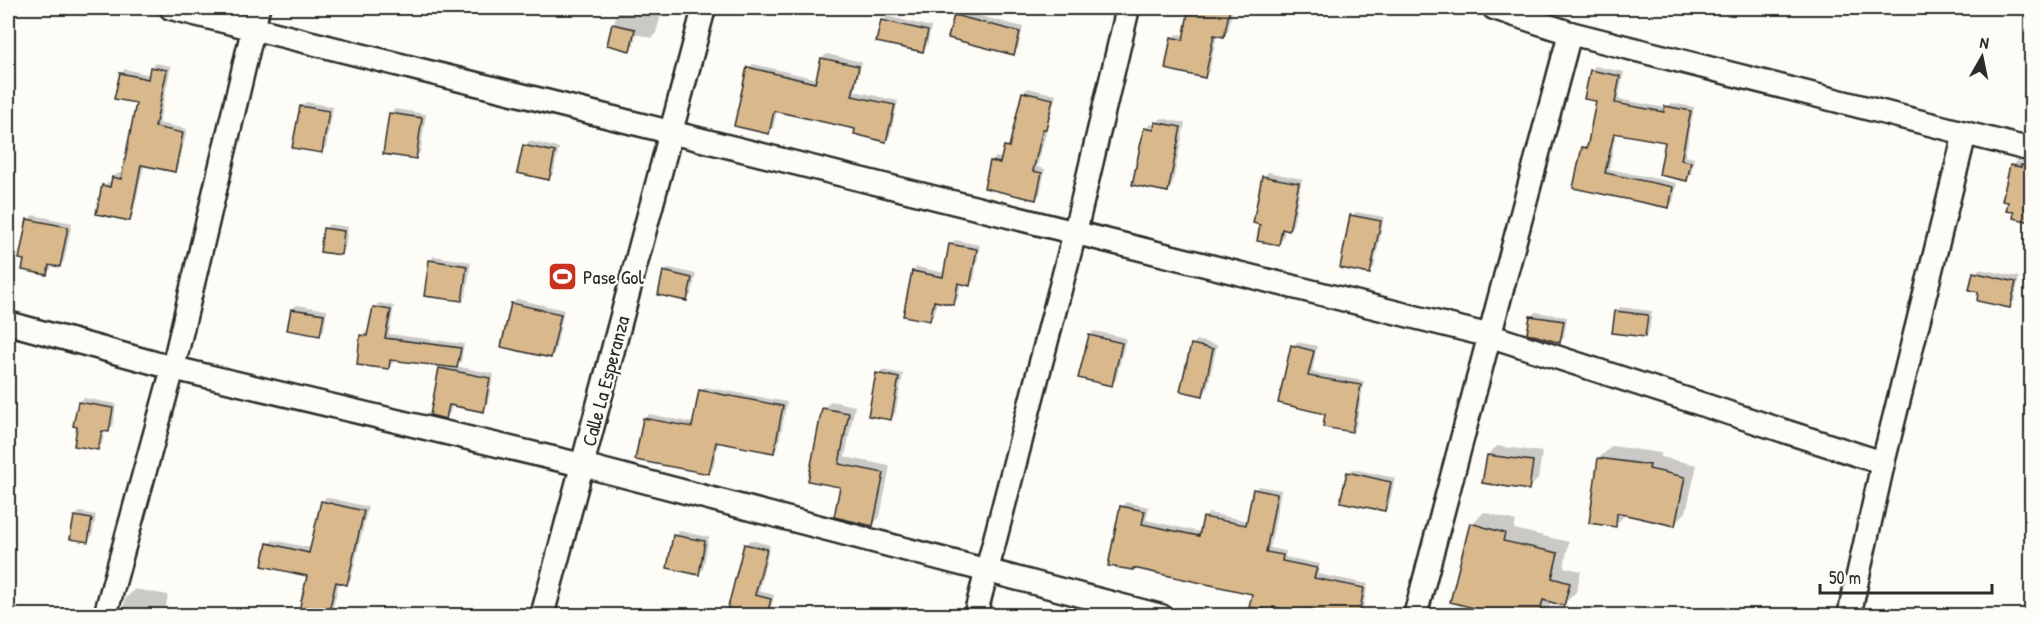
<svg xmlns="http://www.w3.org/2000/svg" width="2039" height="623" viewBox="0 0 2039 623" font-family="'Patrick Hand',sans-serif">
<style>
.shadow{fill:#0003}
.building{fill:#d9b98c;stroke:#2b2b2b;stroke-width:1.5}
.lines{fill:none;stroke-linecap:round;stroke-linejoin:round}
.minor-casing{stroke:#2b2b2b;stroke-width:27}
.minor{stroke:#fdfcf7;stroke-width:22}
.labels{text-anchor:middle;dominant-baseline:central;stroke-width:5;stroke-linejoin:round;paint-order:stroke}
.poi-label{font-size:20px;fill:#2b2b2b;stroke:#fdfcf7;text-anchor:start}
.street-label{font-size:20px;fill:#2b2b2b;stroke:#fdfcf7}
</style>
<rect width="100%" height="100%" fill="#fdfcf7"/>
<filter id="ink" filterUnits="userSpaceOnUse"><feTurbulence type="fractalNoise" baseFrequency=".0167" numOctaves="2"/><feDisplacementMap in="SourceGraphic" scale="12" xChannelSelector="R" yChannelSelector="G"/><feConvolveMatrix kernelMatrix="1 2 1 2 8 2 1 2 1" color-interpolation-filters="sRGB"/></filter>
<g filter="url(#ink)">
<g class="shadow">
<path d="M620,8l41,7 -5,18 -4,5 -16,-4 -2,11 -5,4 -20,-5 8,-33z"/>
<path d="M1191,8h42l-5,23 -4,5 -7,-2 -8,37 -5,5 -31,-38 4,-4 8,1z"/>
<path d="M960,11l63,16 -5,22 -5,4 -57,-38z"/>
<path d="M887,16l44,11 -4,19 -5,5 -39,-30z"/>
<path d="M827,54l35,8 -7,29 43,10 -8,35 -4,4 -30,-12 -79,-18 -4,18 -5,4 -20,-64 5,-4 65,15 4,-21z"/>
<path d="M156,63l15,3 -12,57 28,6 -8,37 -4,5 -31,-6 -11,49 -4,5 -25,-33 4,-4h4l1,-4 5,-5 5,2 15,-73 -17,-28 4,-5 25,6 2,-8z"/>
<path d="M1595,66l29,6 -6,27 48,9 5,-5 23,4 -9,49 9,2 -3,17 -4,4 -20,-38 -51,-9 -7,37 68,14 -4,19 -4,5 -94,-20 8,-40 6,-4 9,-43 -7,-29z"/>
<path d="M1028,88l28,7 -19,72 8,2 -5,25 -5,4 -43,-36 4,-5 7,2 2,-12 7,-4 11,-50z"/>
<path d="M306,102l27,5 -7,40 -5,4 -20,-45z"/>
<path d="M395,109l31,5 -6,39 -4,4 -26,-43z"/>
<path d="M1161,118l24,5 -13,63 -5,4 -21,-61 4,-5 6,1z"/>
<path d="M529,141l30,7 -6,26 -4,4 -24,-32z"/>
<path d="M2016,161l16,4 -2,55 -15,-9 -3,-45z"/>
<path d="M1268,172l34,7 -9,46 -5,4 -3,-1 -2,11 -5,4 -16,-19 2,-47z"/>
<path d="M1356,212l28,5 -10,51 -4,4 -18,-56z"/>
<path d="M33,215l39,8 -8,38 -5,5 -7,-2 -1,5 -5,4 -17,-54z"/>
<path d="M329,224l19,3 -3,22 -5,5 -15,-25z"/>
<path d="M955,240l25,5 -6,35 -5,4 -8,-2 -3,17 -5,4 -16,-3 -3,15 -4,4 -17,-48 4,-4 28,6 6,-29z"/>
<path d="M434,256l37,6 -5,33 -4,5 -32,-39z"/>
<path d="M669,268l27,6 -5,21 -5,4 -21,-27z"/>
<path d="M1979,269l40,8 -5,25 -5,4 -29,-16 -5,-17z"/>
<path d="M517,299l47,11 -9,42 -5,4 -37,-52z"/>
<path d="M379,303l15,3 -5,28 75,10 -3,18 -5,4 38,8 -7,32 -4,5 -31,-7 -2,9 -5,4 -4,-48 3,-4 -51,-6v4l-5,4 -27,-31 5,-4h4l4,-25z"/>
<path d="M297,305l30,5 -3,20 -4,4 -28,-25z"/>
<path d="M1620,307l32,4 -3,20 -4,5 -29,-24z"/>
<path d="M1536,312l31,5 -3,20 -4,4 -29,-25z"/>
<path d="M1094,331l32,7 -10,42 -5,4 -21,-49z"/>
<path d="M1197,340l20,5 -10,45 -5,4 -10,-49z"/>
<path d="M1297,342l20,4 -5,26 52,9 -8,45 -4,5 -25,-18 -35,-67z"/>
<path d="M882,370l21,4 -8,40 -4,5 -13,-45z"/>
<path d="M705,387l82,15 -9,45 -5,5 -54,-11 -6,27 -4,5 -64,-54 4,-5 45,9 6,-32z"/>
<path d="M84,398l32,6 -3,22 -5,5 -3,-1 -3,14 -4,5 -19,-47z"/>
<path d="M831,401l24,5 -10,51 45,9 -10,51 -7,7 -32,-38 -31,-7 14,-71z"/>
<path d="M1497,446l45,6 -4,27 -9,9 -41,-33z"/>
<path d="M1612,446l49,7v4l36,8 -11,47 -12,13 -48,-11 -11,11 -16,-67z"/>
<path d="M1353,469l42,9 -6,27 -5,5 -36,-37z"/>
<path d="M1259,486l22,4 -11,58 16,3 -1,6 35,7 -2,10 50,10 -6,29 -3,3h-10l-38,-8 -4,4 -32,-6 -4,4 -17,-18 -120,-25 -1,2 -11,-63 4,-4 23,5 -3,13 55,12 3,-14 5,-5 39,8 6,-31z"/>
<path d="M326,497l42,10 -17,72 -4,4 -8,-1 -8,34h-26l-6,-2 10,-39 -40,-31 4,-4 38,8 11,-46z"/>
<path d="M80,512l16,3 -4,21 -4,4 -13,-24z"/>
<path d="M1484,512l32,9 -2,8 55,13 -5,25 17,4 -5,21 -12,12 -13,-3 -4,15h-44l-31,-92z"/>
<path d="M679,531l30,6 -6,32 -5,4 -23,-37z"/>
<path d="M750,540l20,5 -11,46 15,4 -5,21h-41l17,-71z"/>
<path d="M135,589l33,6 -4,21h-42l3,-17z"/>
<path d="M1591,608l25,4v4h-33z"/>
</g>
<g class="building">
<path d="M1189,8h41l-6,29 -10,-2 -9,43 -40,-9 6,-32 12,3z"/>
<path d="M954,15l66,17 -6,23 -66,-17z"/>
<path d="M881,20l47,11 -5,21 -47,-10z"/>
<path d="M612,24l23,5 -5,22 -23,-6z"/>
<path d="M821,58l38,8 -7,30 43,9 -9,37 -32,-8 1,-5 -81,-18 -5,23 -35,-8 13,-59 68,16z"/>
<path d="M150,67l17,3 -12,57 28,6 -8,39 -34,-7 -11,56 -34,-7 6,-29 8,2 2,-10 9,2 15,-76 -22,-4 6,-26 28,6z"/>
<path d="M1590,70l30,6 -5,27 49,9 1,-6 26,5 -10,49 10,2 -4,19 -28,-6 6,-33 -51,-9 -9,40 68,14 -4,21 -96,-20 9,-41 5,1 9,-47 -12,-2z"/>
<path d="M1022,92l31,7 -7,30h-3l-10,42 9,2 -6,27 -52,-12 6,-27 10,2 4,-17 5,1z"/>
<path d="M300,106l29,5 -7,42 -30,-5z"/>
<path d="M389,113l33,5 -6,41 -33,-5z"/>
<path d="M1155,122l26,5 -13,65 -36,-7 12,-57 10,2z"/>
<path d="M523,145l32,7 -6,28 -32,-7z"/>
<path d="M2010,165l11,2v-2l10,1v56l-18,-4 1,-6 -8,-1 2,-9 -6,-1z"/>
<path d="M1262,176l37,7 -10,48 -7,-2 -3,16 -22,-4 3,-16 -7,-2z"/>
<path d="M1350,215l31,6 -11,53 -30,-6z"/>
<path d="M27,219l41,8 -8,40 -11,-2 -2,10 -25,-5 2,-10 -5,-1z"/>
<path d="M323,228l21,3 -3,24 -21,-3z"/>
<path d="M949,244l28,5 -7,37 -12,-3 -4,22 -20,-4 -4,20 -27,-5 9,-45 31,6z"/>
<path d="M429,260l38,6 -5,35 -38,-5z"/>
<path d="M663,271l29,7 -5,23 -29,-6z"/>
<path d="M1973,272l43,10 -6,26 -33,-7 1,-9 -9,-2z"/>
<path d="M511,303l50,11 -10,44 -50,-11z"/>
<path d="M373,307l18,3 -6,28 76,10 -4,20 -67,-8 -1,9 -32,-4 3,-30 7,1z"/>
<path d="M291,309l33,5 -4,22 -33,-6z"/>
<path d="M1615,311l33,4 -3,22 -33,-4z"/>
<path d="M1530,316l34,5 -4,22 -33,-10z"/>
<path d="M1089,335l33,8 -10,43 -34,-8z"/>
<path d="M1191,344l22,5 -10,47 -23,-5z"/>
<path d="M1291,345l23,6 -6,25 53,9 -9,47 -29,-5 2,-13 -47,-11z"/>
<path d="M439,368l51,10 -6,34 -35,-7 -3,14 -16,-4z"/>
<path d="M876,373l23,5 -8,42 -23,-4z"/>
<path d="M699,390l84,16 -9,47 -58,-11 -7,32 -74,-14 8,-42 49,9z"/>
<path d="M78,402l35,6 -4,24 -7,-1 -4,19 -24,-4 3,-19 -4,-1z"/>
<path d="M822,408l27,5 -10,51 45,9 -11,53 -39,-9 6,-30 -32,-6z"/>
<path d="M1487,455l46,6 -4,29 -47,-7z"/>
<path d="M1598,458l52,7 -1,4 36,8 -10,49 -58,-13 -1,14 -27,-4z"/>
<path d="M1347,472l44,10 -6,29 -45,-9z"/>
<path d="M1253,489l24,5 -11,58 17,3 -1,6 35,7 -3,10 50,10 -5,27h-17l-34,-6 -1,4 -34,-6 -1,4 -23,-4 3,-13 -119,-26v2l-25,-4 12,-60 25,5 -3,13 57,12 4,-19 43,8z"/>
<path d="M321,501l43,10 -17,74 -11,-3 -8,33h-30l9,-39 -45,-10 5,-23 42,10z"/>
<path d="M74,516l18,3 -4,23 -18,-3z"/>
<path d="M1470,523l35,10 -2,8 55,12 -6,25 18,5 -6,23 -21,-6 -4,15h-37l-52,-13z"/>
<path d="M673,535l32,6 -6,34 -32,-7z"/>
<path d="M744,544l23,5 -12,46 16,4 -4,16h-41z"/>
</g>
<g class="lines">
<defs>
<g id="minor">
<path d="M171,8l1320,328 392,127"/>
<path d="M1494,8l76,25 462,117"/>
<path d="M8,323l165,45 409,97 579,151"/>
<path d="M105,616l68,-248 85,-360"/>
<path d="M542,616l162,-608"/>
<path d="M975,616l100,-384 53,-224"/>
<path d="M1415,616l155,-583"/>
<path d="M1849,616l34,-153 82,-330"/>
</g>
</defs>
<use href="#minor" class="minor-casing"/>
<use href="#minor" class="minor"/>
</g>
</g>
<defs>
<symbol id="stadium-square" viewBox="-11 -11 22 22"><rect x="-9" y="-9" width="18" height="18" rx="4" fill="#c8321e" stroke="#fdfcf7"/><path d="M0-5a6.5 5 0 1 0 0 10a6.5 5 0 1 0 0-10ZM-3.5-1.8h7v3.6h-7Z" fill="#fff"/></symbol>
</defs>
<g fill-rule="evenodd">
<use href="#stadium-square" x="546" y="260" width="33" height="33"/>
</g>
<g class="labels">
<g class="poi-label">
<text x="583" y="276">Pase Gol</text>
</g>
<g class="street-label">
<text transform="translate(605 381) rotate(-75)">Calle La Esperanza</text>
</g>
</g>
<rect width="2039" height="623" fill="none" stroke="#fdfcf7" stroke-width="30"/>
<rect x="15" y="15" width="2009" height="593" fill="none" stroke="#2b2b2b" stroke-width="2" filter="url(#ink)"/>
<g transform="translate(1982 57) rotate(9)" stroke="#fdfcf7" stroke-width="4.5" paint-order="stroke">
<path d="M0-4.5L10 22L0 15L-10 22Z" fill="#2b2b2b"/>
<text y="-9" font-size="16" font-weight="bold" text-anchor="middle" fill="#2b2b2b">N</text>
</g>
<path d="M1820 584v9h172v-9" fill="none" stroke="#2b2b2b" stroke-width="3"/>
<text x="1829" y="584" font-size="18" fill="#2b2b2b" stroke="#fdfcf7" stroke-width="4.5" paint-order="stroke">50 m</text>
</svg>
